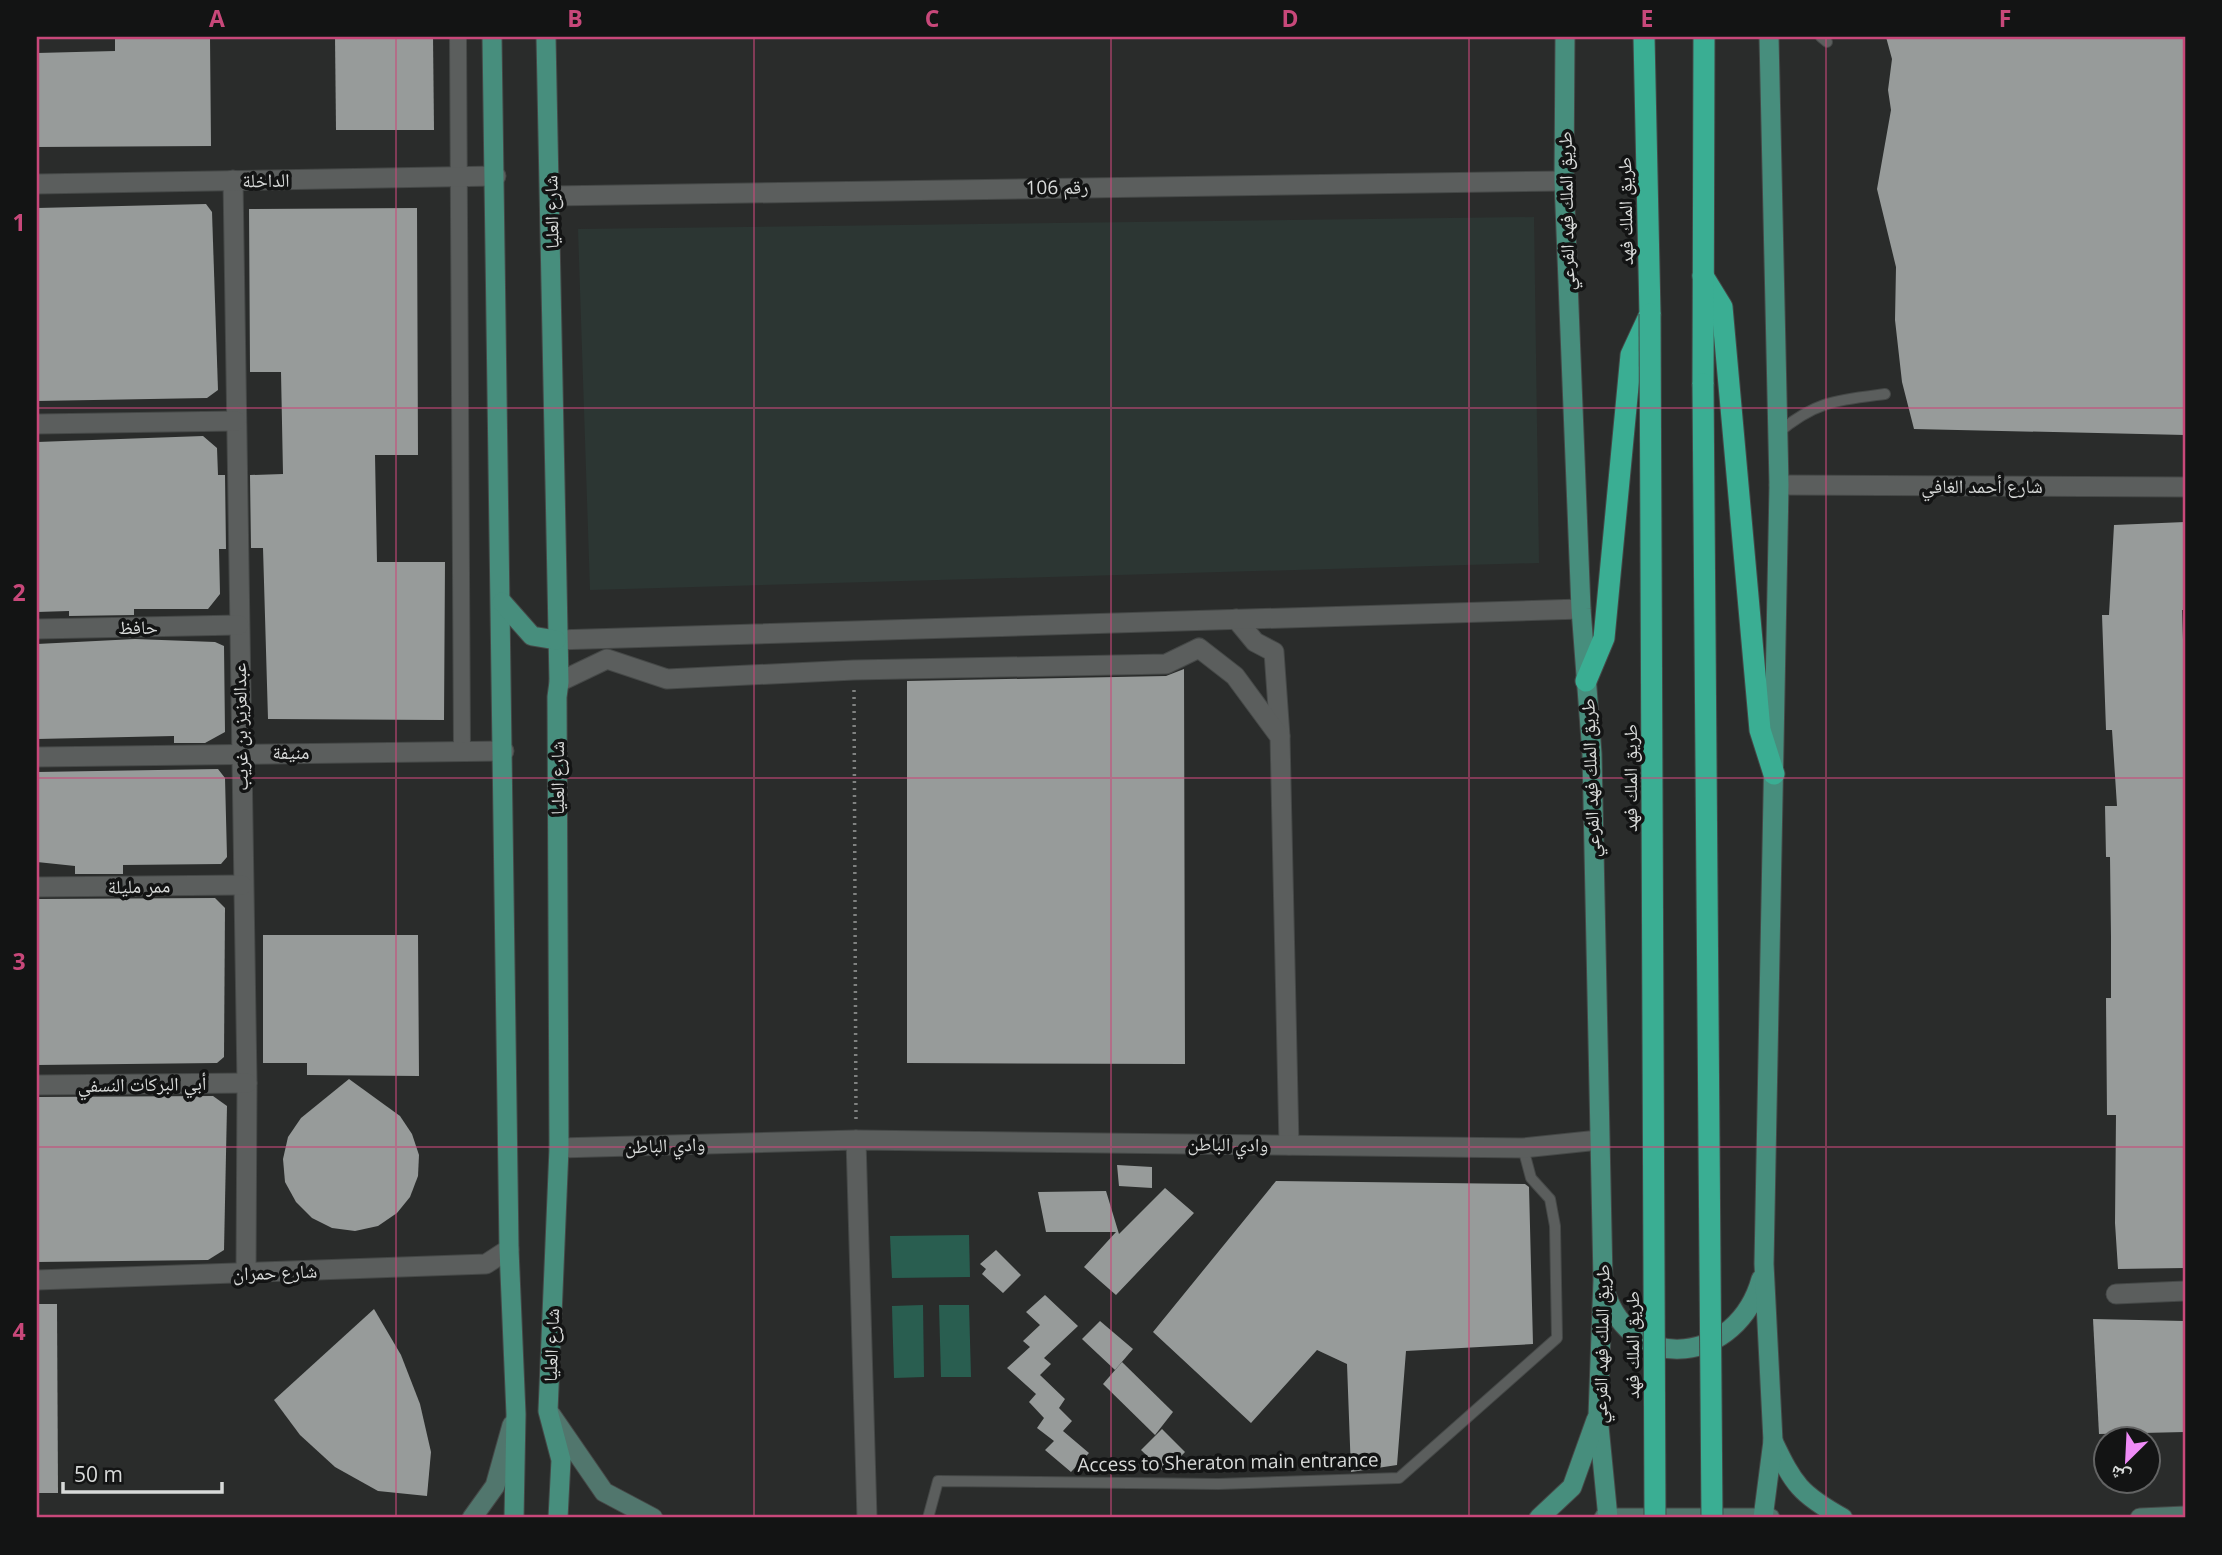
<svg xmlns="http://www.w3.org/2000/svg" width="2222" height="1555" viewBox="0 0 2222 1555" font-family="'Open Sans','Noto Naskh Arabic',sans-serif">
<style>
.built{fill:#2c3633}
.green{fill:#295e50}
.building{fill:#979b9a}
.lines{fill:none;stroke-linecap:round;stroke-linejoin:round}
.service-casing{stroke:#454847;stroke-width:12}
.pedestrian-casing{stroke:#454847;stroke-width:18}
.minor-casing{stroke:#454847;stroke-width:21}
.secondary-casing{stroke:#454847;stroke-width:21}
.primary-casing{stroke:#454847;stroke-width:21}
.motorway-casing{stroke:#454847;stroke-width:23}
.path{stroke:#808281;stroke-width:3.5;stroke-dasharray:2 5;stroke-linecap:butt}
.service{stroke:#5b5e5d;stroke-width:10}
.pedestrian{stroke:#5b5e5d;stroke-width:16}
.minor{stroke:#5b5e5d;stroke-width:19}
.secondary{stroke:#51766d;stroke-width:19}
.primary{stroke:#478e7d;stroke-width:19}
.motorway{stroke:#3aae93;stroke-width:21}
.motorway-bridge-casing{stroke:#454847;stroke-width:23;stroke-linecap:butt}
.motorway-bridge{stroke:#3aae93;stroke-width:21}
.grid{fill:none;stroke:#c8487a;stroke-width:2;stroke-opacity:0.55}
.labels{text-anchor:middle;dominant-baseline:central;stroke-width:7;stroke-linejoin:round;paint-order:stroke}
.street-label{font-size:19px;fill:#d8dad9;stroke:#131414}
.neatline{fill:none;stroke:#c8487a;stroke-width:2.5}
.grid-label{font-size:23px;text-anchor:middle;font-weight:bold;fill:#c8487a}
</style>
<rect width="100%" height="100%" fill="#2a2c2b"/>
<path class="built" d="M1534,217l5,346 -949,27 -12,-361z"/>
<g class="green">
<path d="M969,1235l1,42 -78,1 -2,-42z"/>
<path d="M923,1305l1,72 -30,1 -2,-72z"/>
<path d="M939,1305h30l2,72h-30z"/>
</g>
<g class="building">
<path d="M115,37h95l1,109 -174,1v-94l78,-2z"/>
<path d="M335,37h98l1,93h-98z"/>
<path d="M1886,37h299v398l-271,-6 -12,-47 -7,-62 1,-53 -19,-78 14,-79 -3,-20 4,-31z"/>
<path d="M206,204l6,8 6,178 -11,8 -170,3v-193z"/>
<path d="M417,208l1,247h-43l2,107h68l-1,158 -176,-1 -5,-171h-12l-1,-73 33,-1 -2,-102h-31l-1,-163z"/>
<path d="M203,436l14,12 1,27h7l1,74h-7l1,45 -12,15h-74v6l-65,1v-5l-32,1v-170z"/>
<path d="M2185,522v88h-3l3,88v570l-67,1 -3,-46 1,-108h-9l-1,-117h5v-61l-1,-80h-4l-1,-51h12l-5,-76h-6l-4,-115h7l5,-90z"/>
<path d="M135,639l80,3 9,4 1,86 -20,11h-31v-7l-137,3v-95z"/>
<path d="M1184,669l1,395 -278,-1v-382l259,-5z"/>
<path d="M218,769l7,9 2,79 -6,7 -98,1v9h-48v-8l-38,-4v-90z"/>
<path d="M215,898l10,10 -1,149 -7,6 -180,2v-166z"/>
<path d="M263,935h155l1,141 -112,-1v-12h-44z"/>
<path d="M349,1079l51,37 12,18 7,21 -1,21 -8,21 -13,16 -19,13 -23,5 -23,-3 -20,-10 -16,-16 -11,-20 -2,-23 5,-22 13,-19z"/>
<path d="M213,1096l14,10 -3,144 -16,10 -171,2v-165z"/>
<path d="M1117,1165l35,2v21l-33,-2z"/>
<path d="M1276,1181l249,3 4,3 4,157 -127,7 -9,114 -46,7 -4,-108 -30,-14 -66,73 -98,-91z"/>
<path d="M1165,1188l29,25 -78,82 -32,-28 32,-35h-70l-8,-40 68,-1 13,43z"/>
<path d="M996,1250l25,25 -18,18 -21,-19 4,-5 -6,-5z"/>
<path d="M1045,1295l33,31 -34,32 7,6 -11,11 25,24 -6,9 13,13 -9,10 26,22 -18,19 -26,-22 9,-9 -17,-13 7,-10 -15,-16 7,-8 -29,-26 23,-21 -7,-6 17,-16 -14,-13z"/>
<path d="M37,1304h20l1,189h-21z"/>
<path d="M374,1309l27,46 19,49 11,48 -4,44 -49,-5 -43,-24 -35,-32 -26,-35z"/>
<path d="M2093,1319l92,2v111l-86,2z"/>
<path d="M1100,1321l33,28 -18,21 -33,-31z"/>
<path d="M1122,1362l51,50 -18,23 -52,-51z"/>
<path d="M1162,1429l23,23 -20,21 -24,-23z"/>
</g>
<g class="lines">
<defs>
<g id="service">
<path d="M1821,37l6,5"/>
<path d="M1778,433c37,-32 60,-33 107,-39"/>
<path d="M928,1518l10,-37 280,3 181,-6 158,-140 -2,-112 -5,-27 -19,-21 -8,-30"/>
</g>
<path id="pedestrian" d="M458,37l4,714"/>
<g id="minor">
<path d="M233,180l14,903 -1,191"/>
<path d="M37,184l459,-8"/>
<path d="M551,196l1013,-15"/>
<path d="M37,424l199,-3"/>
<path d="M1779,485l406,2"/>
<path d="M1236,619l19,23 19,10 6,84"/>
<path d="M37,629l202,-4"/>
<path d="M556,640l1025,-31"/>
<path d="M559,682l48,-23 60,20 187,-9 312,-6 33,-16 36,28 45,61 9,408"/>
<path d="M37,757l467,-6"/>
<path d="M37,887l205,-2"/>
<path d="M37,1085l210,-2"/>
<path d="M856,1140l11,378"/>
<path d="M559,1148l297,-8 667,8 76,-8"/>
<path d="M37,1280l449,-16 23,-15"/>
<path d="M2116,1294l69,-3"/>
</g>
<g id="secondary">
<path d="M551,1415l53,77 49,26"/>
<path d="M472,1518l23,-32 17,-61"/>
<path d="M1604,1518h166"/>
<path d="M2140,1518l45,-2"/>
</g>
<g id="primary">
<path d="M492,37l17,1212 7,165 -2,104"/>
<path d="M546,37l13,645 -2,15 2,451 -11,263 13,49 -3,58"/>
<path d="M1565,37l-1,144 17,428 11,145 11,526 -5,136 10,102"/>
<path d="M502,602l30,34 24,4"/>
<path d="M1605,1291c28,86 133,72 156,-12"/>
<path d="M1773,1441c21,44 27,53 70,77"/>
<path d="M1539,1518l33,-31 24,-67"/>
<path d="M1763,1518l10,-77 -9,-177 15,-779 -10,-448"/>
</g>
<g id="motorway">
<path d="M1703,276l19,31 38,423 14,44"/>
<path d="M1703,384l1,-347"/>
<path d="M1586,681l18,-43 27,-283 19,-41 -6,-277"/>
</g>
</defs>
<use href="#service" class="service-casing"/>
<use href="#pedestrian" class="pedestrian-casing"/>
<use href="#minor" class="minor-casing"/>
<use href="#secondary" class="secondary-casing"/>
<use href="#primary" class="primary-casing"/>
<use href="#motorway" class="motorway-casing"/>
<path class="path" d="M854,690l2,430"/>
<use href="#service" class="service"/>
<use href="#pedestrian" class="pedestrian"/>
<use href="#minor" class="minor"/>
<use href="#secondary" class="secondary"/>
<use href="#primary" class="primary"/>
<use href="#motorway" class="motorway"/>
<defs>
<g id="motorway-bridge">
<path d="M1650,314l5,1204"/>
<path d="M1703,384l9,1134"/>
</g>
</defs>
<use href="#motorway-bridge" class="motorway-bridge-casing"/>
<use href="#motorway-bridge" class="motorway-bridge"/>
</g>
<path class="grid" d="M396,37v1481M754,37v1481M1111,37v1481M1469,37v1481M1826,37v1481M37,408h2148M37,778h2148M37,1147h2148"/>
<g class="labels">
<g class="street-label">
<text transform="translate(266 180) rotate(-1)">الداخلة</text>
<text transform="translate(1057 187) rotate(-1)">رقم 106</text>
<text transform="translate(1566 211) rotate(-91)">طريق الملك فهد الفرعي</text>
<text transform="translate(1625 211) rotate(-91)">طريق الملك فهد</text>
<text transform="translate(551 212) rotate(-91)">شارع العليا</text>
<text x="1982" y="486">شارع أحمد الغافي</text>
<text transform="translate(138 627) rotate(-1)">حافظ</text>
<text transform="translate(240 727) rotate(-91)">عبدالعزيز بن غريب</text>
<text x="291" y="752">منيفة</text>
<text transform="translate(557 778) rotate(-90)">شارع العليا</text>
<text transform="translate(1590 778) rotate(-92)">طريق الملك فهد الفرعي</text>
<text transform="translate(1630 778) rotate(-90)">طريق الملك فهد</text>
<text transform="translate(139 886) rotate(-1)">ممر مليلة</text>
<text transform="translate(142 1084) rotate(-1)">أبي البركات النسفي</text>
<text transform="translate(1228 1144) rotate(1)">وادي الباطن</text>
<text transform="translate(665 1145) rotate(-2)">وادي الباطن</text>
<text transform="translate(275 1272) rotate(-2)">شارع حمران</text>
<text transform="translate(1601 1344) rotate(-89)">طريق الملك فهد الفرعي</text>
<text transform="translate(551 1345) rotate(-88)">شارع العليا</text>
<text transform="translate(1632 1345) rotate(-90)">طريق الملك فهد</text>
<text transform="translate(1228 1462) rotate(-1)">Access to Sheraton main entrance</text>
</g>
</g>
<rect width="2222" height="1555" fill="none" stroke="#131414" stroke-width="77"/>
<g transform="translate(2127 1460) rotate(204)"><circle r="33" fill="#131414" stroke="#626363" stroke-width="2"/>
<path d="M0-5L12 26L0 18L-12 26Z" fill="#ef8bf7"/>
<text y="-10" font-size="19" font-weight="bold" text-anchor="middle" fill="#d8dad9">ش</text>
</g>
<path d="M63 1482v10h159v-10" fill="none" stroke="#d8dad9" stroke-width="3.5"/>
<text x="74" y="1482" font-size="21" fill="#d8dad9" stroke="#131414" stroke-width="5" paint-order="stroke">50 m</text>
<rect x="38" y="38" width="2146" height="1478" class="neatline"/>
<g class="grid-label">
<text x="217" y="27">A</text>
<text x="575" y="27">B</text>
<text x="932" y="27">C</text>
<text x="1290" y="27">D</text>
<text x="1647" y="27">E</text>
<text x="2005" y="27">F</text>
<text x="19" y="231">1</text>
<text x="19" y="601">2</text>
<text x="19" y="970">3</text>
<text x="19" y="1340">4</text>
</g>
</svg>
